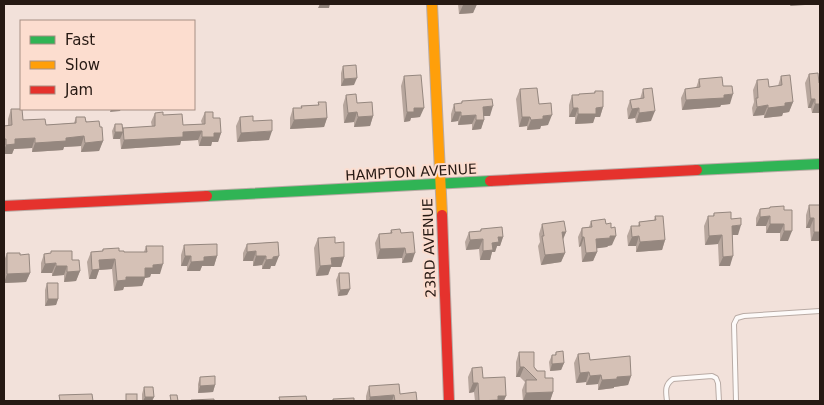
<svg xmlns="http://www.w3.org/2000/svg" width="824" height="405" viewBox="0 0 824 405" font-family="'DejaVu Sans',sans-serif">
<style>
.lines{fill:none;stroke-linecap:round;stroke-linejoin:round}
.lane-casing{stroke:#b9aba5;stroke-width:6}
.fast-casing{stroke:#b9aba5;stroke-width:12}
.slow-casing{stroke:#b9aba5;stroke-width:12}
.jam-casing{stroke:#b9aba5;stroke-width:12}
.lane{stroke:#fdfaf9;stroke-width:4}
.fast{stroke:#30b455;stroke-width:10}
.slow{stroke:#ff9f0a;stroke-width:10}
.jam{stroke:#e5322d;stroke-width:10}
.wall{fill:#b7a69d}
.shaded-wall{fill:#95877f}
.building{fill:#d5c1b6;stroke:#95877f}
.labels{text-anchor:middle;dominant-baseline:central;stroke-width:4;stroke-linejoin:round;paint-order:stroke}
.street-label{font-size:14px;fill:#261913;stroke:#fcddcf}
</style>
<rect width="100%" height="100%" fill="#f2e1da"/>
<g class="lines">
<defs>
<g id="lane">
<path d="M667,401c-1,-9 -3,-16 6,-22l39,-3 4,2 2,5 1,18"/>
<path d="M736,401l-2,-77 3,-6 7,-2 76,-5"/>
</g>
<g id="fast">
<path d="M697,170l123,-6"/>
<path d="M207,196l283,-15"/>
</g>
<path id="slow" d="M432,4l10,211"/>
<g id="jam">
<path d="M490,181l207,-11"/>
<path d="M4,206l203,-10"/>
<path d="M442,215l7,186"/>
</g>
</defs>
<use href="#lane" class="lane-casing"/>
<use href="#fast" class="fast-casing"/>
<use href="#slow" class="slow-casing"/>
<use href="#jam" class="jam-casing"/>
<use href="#lane" class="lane"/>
<use href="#fast" class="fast"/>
<use href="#slow" class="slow"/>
<use href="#jam" class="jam"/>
</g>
<g class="wall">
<path d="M458,4h19l-4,9 -14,1z"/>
<path d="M343,66l11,19 -13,1v-13z"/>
<path d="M809,74l10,9h1v30h-8l-1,-5h-3l-3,-25z"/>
<path d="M404,76l16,41 -9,1 -1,3 -6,1 -3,-36z"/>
<path d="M781,76l12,26 -4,10 -6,1 -1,3 -18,2v-3l-11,1 -1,-8 2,-6 -1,-12 4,-10 12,7 9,-1z"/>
<path d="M699,79l24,7 7,18 -9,1 -1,2 -38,3 -1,-12 4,-9 11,-1z"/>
<path d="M520,89l19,15 9,21 -7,1 -1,3 -13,1v-4l-8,1 -3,-28z"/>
<path d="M643,89l8,32 -15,2 -1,-5 -7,1 -1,-10 3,-9 10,-1z"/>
<path d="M595,91l8,16 -3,10h-5l-2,6 -18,1v-7h-6v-12l3,-10 22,-2z"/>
<path d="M346,95l27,21 -3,10 -16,1v-5l-10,1 -1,-18z"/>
<path d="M462,101l28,15h-6v4l-3,9 -9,1v-6l-14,1v-4l-7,1v-8l3,-10h7z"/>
<path d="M318,102l9,16 -3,9 -34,2v-11l3,-10h8v-2l17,-1z"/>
<path d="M11,109l12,11 23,5 28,-2 2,-6 24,10 3,14 -4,10 -18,1v-6l-17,1 -1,3 -31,2v-4l-18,1 -2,5h-8v-28l4,-1v-6z"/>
<path d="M205,112l8,6 8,15 -3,9h-6l-1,4h-12l-1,-6 -17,1 -1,4 -59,4 -1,-11 -7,1 -1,-8 3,-7 7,7 1,-3 29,-1 -1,-5 4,-9 8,2 20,10 19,-1 -1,-3z"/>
<path d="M240,117l13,4 16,19 -32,2 -1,-16z"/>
<path d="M809,205h11v36h-9l-1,-13h-4v-13z"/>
<path d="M770,207l14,3 4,31h-8v-8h-14v-7h-10v-8l4,-9 9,-1z"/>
<path d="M714,213l17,6 7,16h-6l-2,31h-11l-1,-22 -13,1 -1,-19 4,-10h5z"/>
<path d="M655,216l10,24 -3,10 -26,2v-6h-8l-1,-10 4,-10h7l1,-4 15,-2z"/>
<path d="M591,221l15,3 6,21 -4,1 -1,1 -11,1 1,4 -4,9 -11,1 -1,-16 -2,1 -1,-10 4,-9 7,-1z"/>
<path d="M542,224l24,8 -3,8 2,13 -4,9 -20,3 -3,-19 2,-4 -1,-8z"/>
<path d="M481,229l22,8 -3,9h-3l-2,6h-3l-2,8h-10l-1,-11 -13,1 -1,-8 4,-10 11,-1z"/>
<path d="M391,230l10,3 11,29 -10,1v-5l-25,1 -2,-16 4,-9 11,-1z"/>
<path d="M318,238l17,5 9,14 -3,10h-10l-3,8 -12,1 -2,-28z"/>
<path d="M278,242l-3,24h-4l-1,3h-8v-4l-9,1v-5h-10v-8l4,-9z"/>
<path d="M184,245l33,11 -3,10h-12l-2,5h-13v-5h-6v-11z"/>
<path d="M146,246l14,28h-9l-1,3 -5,1 -3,8 -18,1 -1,3 -9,1 -2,-22 -13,1 -3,9h-7l-2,-17 4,-10 11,-1 1,-2 21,3h20z"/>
<path d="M51,251l21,9 8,11 -4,10 -12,1v-7l-12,1v-3h-11v-10l3,-9 7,-1z"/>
<path d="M7,253l13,2 10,18 -4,9 -22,1v-22z"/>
<path d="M339,273l11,16 -3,6 -9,1 -2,-16z"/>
<path d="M47,283l11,16 -2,6 -11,1v-16z"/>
<path d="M519,352l26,26 8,14 -3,9h-27l-1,-11 3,-8 -5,-5h-4v-15z"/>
<path d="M556,352l8,11 -3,7 -11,1 -1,-9 3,-7h3z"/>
<path d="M578,354l12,6 41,16 -3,9 -14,2v1l-16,2v-6l-12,1v-3l-10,1 -2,-20z"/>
<path d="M472,368l11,10 21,23h-29l-1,-9 -5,1 -1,-16z"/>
<path d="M200,377l15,8 -2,7 -15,1v-9z"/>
<path d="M369,386l31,8 17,7h-51v-5z"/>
<path d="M144,387l10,10 -2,4h-10v-7z"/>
</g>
<g class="shaded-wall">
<path d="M320,4h10l-1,4h-11z"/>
<path d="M477,4l-4,9 -14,1 4,-9z"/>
<path d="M791,4h14v1l-15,1z"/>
<path d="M357,78l-3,7 -13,1 3,-7z"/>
<path d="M733,94l-3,10 -9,1 -1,2 -38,3 4,-10z"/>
<path d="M811,99h4l-4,9h-3z"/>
<path d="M793,102l-4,10 -6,1 -1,3 -18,2 4,-10 17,-5z"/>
<path d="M815,104h5v9h-8z"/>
<path d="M768,105l-4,10 -11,1 4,-9z"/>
<path d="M493,106l-3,10h-10l3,-9z"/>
<path d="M603,107l-3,10h-5l-2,6 -18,1 3,-10 18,-6z"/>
<path d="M414,108h10l-4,9 -9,1 -1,3 -6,1 3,-10z"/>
<path d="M573,108h5l-3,9h-6z"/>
<path d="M639,108l-4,10 -7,1 4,-10z"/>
<path d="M111,109h10l-1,2 -10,1z"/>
<path d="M655,111l-4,10 -15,2 3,-10z"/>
<path d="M357,112l-3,10 -10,1 4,-10z"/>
<path d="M455,112h6l-3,9 -7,1z"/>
<path d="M476,115l-4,9 -14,1 3,-9z"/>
<path d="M552,115l-4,10 -7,1 -1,3 -13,1 4,-10 12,-4z"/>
<path d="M373,116l-3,10 -16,1 4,-10z"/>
<path d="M522,117h8l-3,9 -8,1z"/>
<path d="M327,118l-3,9 -34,2 4,-9z"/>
<path d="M476,120h8l-3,9 -9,1z"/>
<path d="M202,131l-4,9 -17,1 -1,4 -59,4 3,-9 59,-8z"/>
<path d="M272,131l-3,9 -32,2 4,-9z"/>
<path d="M115,132h8l-3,7h-7z"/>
<path d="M214,133h7l-3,9h-6l-1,4h-12l3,-9z"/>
<path d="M84,136l-3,10 -17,1 -1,3 -31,2 3,-9 31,-5z"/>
<path d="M35,138l-3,10 -18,1 -2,5h-8v-3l2,-6 9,-6z"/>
<path d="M103,141l-4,10 -18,1 4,-9z"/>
<path d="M770,216l-4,10h-10l4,-9z"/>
<path d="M810,218h4l-4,10h-4z"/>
<path d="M770,224h14l-4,9h-14z"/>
<path d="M741,225l-3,10h-10l4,-9z"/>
<path d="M784,231h8l-4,10h-8z"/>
<path d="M562,232h4l-4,9z"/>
<path d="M814,232h6v9h-9z"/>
<path d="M722,235l-4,9 -13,1 4,-9z"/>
<path d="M610,236h6l-4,9 -4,1 -1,1 -15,2 4,-10z"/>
<path d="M639,236l-3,10h-8l4,-9z"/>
<path d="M498,237h5l-3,9h-3l-2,6h-3l-2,8h-10l3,-9z"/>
<path d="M582,237h2l-3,9 -2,1z"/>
<path d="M483,239l-4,10 -13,1 4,-10z"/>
<path d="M665,240l-3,10 -26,2 4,-10z"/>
<path d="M405,248l-3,10 -25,1 3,-10z"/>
<path d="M256,251l-3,10h-10l4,-9z"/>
<path d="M597,252l-4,9 -11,1 4,-9z"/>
<path d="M415,253l-3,9 -10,1 4,-9z"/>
<path d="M565,253l-4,9 -20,3 4,-10z"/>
<path d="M185,256h6l-4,10h-6z"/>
<path d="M217,256l-3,10h-12l-2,5h-13l4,-9 13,-5z"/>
<path d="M256,256h10l-4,9 -9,1z"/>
<path d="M279,256l-4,10h-4l-1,3h-8l4,-9 7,-3z"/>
<path d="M733,256l-3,10h-11l4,-9z"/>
<path d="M344,257l-3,10h-10l-3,8 -12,1 4,-10 11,-8z"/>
<path d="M115,259l-3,10 -13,1 -3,9h-7l3,-9 7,-10z"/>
<path d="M56,263l-4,10h-11l4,-9z"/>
<path d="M163,264l-3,10h-9l-1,3 -5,1 -3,8 -18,1 -1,3 -9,1 3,-10 36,-16z"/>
<path d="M56,266h11l-3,9 -12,1z"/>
<path d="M80,271l-4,10 -12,1 3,-10z"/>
<path d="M30,273l-4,9 -22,1 3,-9z"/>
<path d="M350,289l-3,6 -9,1 2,-6z"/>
<path d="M48,299h10l-2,6 -11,1z"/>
<path d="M564,363l-3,7 -11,1 2,-7z"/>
<path d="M520,367h4l-4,10h-4z"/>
<path d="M589,372l-3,10 -10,1 4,-10z"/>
<path d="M601,375l-3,9 -12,1 4,-9z"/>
<path d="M631,376l-3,9 -14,2v1l-16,2 4,-10 15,-3z"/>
<path d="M473,383h5l-4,9 -5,1z"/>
<path d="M215,385l-2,7 -15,1 2,-7z"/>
<path d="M553,392l-3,9h-27l3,-8z"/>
<path d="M394,395l-2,6h-23l1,-4z"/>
<path d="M498,396h8l-2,5h-25z"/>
<path d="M145,397h9l-2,4h-9z"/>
</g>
<g class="building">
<path d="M356,65l1,13 -13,1 -1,-13z"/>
<path d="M818,73l1,10h1v21h-5v-5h-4l-2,-25z"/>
<path d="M421,75l3,33h-10v4h-7l-3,-36z"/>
<path d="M790,75l3,27 -8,1v3l-17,2v-3l-11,2 -1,-9h2l-1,-18 11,-1 1,8 13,-2 -1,-9z"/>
<path d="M722,77l1,9h9l1,8 -9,1v3l-38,2 -1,-11 15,-2 -1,-8z"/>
<path d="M537,88l2,16 12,-1 1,12 -9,1v3l-12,1 -1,-3h-8l-2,-28z"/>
<path d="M652,88l3,23 -16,2v-5l-7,1 -2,-9 14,-2 -1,-9z"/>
<path d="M595,91h8v16l-7,1v6h-18v-6h-5l-1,-13h7v-1l16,-1z"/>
<path d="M356,94l1,9 15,-1 1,14 -15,1 -1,-5 -9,1 -2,-18z"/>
<path d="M492,99l1,7 -10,1 1,13h-8v-5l-15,1v-4h-6l-1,-8 8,-1v-2z"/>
<path d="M318,102h8l1,16 -33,2 -1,-12h9l-1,-2 18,-1z"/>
<path d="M11,109h11l1,11 22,-1 1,6 30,-2v-6h9l1,5 13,-1 1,6h2l1,14 -18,2 -1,-7 -18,2v3l-31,2v-5l-20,1v5l-9,1v-6h-2v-13l8,-1z"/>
<path d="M163,112v3l19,-1 1,11 22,-1v-12h8v6h7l1,15h-7v4h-12v-6l-19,1v5l-59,3 -1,-12 32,-2v-13z"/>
<path d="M253,116v5l19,-1v11l-31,2 -1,-16z"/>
<path d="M115,124h7l1,8h-8z"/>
<path d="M809,205h11v27h-6v-14h-4z"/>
<path d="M784,206v4h8v21h-8v-7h-14v-8l-10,1v-8l10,-1v-1z"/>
<path d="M731,212v7l10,-1v7l-9,1 1,30 -10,1 -1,-22 -13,1 -1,-20h6v-3z"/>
<path d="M655,216h8l2,24 -25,2 -1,-6 -7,1 -1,-11h9l-1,-4 17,-2z"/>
<path d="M605,219l1,5 5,-1v5l4,-1 1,9h-6v2l-14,1 1,13 -11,1 -2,-16h-2v-9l10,-1 -1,-6z"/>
<path d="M564,221l2,11h-4l3,21 -20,2 -3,-19h2l-2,-12z"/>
<path d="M502,227l1,10h-5l1,5 -7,1 1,7 -10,1v-12l-13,1 -1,-8 12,-1v-2z"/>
<path d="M400,229l1,4 12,-1 2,21 -9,1 -1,-6 -25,1 -1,-15 13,-1 -1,-3z"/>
<path d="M335,237v6l9,-1v15l-13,1 1,7 -12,1 -2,-28z"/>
<path d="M278,242l1,14 -6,1v2l-7,1v-4h-10v-5l-9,1v-8z"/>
<path d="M217,244v12l-13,1v4l-13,1v-6h-6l-1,-11z"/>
<path d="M146,246h17v18l-10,1v3h-8v9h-19v3l-9,1 -2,-22 -16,1 1,9 -8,1 -1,-18 12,-1v-2l16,-1v3h5v1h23z"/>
<path d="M51,251h21v9h7l1,11 -13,1v-6h-11v-3l-11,1 -1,-10 7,-1z"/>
<path d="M7,253h13v2l9,-1 1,19 -23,1z"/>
<path d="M339,273h10l1,16 -10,1z"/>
<path d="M47,283h11v16h-10z"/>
<path d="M563,351l1,12 -12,1v-9h4v-3z"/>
<path d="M519,352h15v15l3,4h8v7h8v14l-27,1v-13h11l-13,-13h-4z"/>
<path d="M589,353l1,7 40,-4 1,20 -14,1v2l-15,1 -1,-5 -11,1 -1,-4 -9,1 -2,-19z"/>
<path d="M482,367l1,11 22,-1 1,19h-8v4l-19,1 -1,-18h-5l-1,-15z"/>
<path d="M215,376v9l-15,1v-9z"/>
<path d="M399,384l1,10 16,-2 1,9h-22l-1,-6 -24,2 -1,-11z"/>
<path d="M144,387h9l1,10h-9z"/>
<path d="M92,394l1,7h-33l-1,-6z"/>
<rect x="126" y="394" width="11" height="7"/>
<path d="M170,395h7l1,6h-7z"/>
<path d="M306,396l1,5h-27l-1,-4z"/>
<path d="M354,398v3h-21v-2z"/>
<path d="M214,399v2h-23v-1z"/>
</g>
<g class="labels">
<g class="street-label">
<text transform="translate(411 172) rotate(-3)">HAMPTON AVENUE</text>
<text transform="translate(429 248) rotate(-92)">23RD AVENUE</text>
</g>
</g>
<rect width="824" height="405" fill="none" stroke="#261913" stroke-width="10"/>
<rect x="20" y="20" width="175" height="90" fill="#fcddcf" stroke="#a68f84"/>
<rect x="30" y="36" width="25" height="8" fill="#30b455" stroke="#a68f84"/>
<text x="65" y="45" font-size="15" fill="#261913">Fast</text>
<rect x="30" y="61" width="25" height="8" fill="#ff9f0a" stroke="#a68f84"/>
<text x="65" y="70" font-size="15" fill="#261913">Slow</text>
<rect x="30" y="86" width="25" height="8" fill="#e5322d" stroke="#a68f84"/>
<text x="65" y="95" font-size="15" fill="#261913">Jam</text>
</svg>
